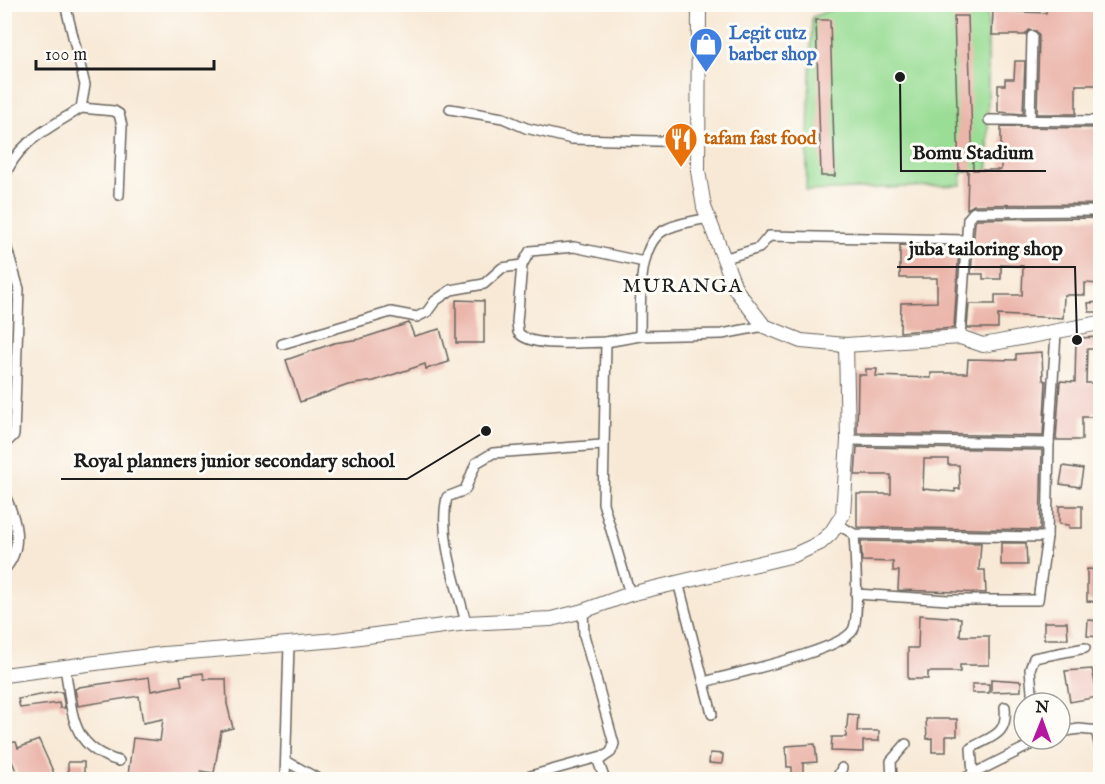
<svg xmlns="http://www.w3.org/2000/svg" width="1105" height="784" viewBox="0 0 1105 784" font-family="'IM FELL English',serif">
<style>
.green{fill:#9add95;stroke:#5b7c58;stroke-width:1.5}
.building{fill:#ebb5aa;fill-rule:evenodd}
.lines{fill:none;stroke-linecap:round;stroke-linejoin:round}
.street-casing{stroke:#69645d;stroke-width:12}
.secondary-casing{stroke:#69645d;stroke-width:16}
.street{stroke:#fff;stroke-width:9}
.secondary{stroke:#fff;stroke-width:14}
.labels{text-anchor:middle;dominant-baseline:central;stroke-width:6;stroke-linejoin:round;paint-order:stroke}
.shop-label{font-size:18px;font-weight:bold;fill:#366cbe;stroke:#fdfcf7;text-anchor:start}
.food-label{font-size:18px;font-weight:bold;fill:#c56008;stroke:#fdfcf7;text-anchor:start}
.neighbourhood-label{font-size:20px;letter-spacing:1.5px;fill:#1c1c1c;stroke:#fdfcf7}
.leader{fill:none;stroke:#1c1c1c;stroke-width:2}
.callout-dot{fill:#1c1c1c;stroke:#fdfcf7;stroke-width:2}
.callout-label{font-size:20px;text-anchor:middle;font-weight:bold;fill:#1c1c1c;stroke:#fdfcf7;stroke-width:6;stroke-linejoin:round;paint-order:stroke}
</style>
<rect width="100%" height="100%" fill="#fdfcf7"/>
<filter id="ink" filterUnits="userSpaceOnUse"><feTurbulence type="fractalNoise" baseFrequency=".0167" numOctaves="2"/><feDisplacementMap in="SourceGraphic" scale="12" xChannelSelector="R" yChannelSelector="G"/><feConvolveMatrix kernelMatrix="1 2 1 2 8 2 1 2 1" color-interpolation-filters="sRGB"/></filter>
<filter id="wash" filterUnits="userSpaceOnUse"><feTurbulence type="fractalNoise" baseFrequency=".008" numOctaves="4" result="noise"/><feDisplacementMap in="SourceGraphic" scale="24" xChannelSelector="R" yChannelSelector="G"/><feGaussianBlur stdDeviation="1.35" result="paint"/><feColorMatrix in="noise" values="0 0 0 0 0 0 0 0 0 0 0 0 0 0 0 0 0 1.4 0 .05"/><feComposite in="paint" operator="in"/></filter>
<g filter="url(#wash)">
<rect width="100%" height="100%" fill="#f8e9d6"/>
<path class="green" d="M843,5h145v165l-26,2 -1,13 -155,6 6,-174z"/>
<g id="blocks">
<g class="building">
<path d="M1046,4l55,1v80h-25v29h-39l2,-78 -3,-5 -7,-1 -4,5h-33l1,-24 53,2z"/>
<path d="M954,16h14l5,154h28v-43l100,1v76l-127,1 -7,4 1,-39 -9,1z"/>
<path d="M816,20h14l5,156h-14z"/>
<path d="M1015,61h10l-2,53 -25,-2v-27h7v-6h9z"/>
<path d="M1099,218l2,66 -16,-1v12h-21l-1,23 -65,-3v13h-31l2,-24h26v-9h27l1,-29 -22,-1v14h-18v-5h-12l4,-52 2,-3z"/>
<path d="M900,245l59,2 -5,81 -54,4 1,-29 36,-1v-24h-37z"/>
<path d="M456,300l28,1v42h-28z"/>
<path d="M1101,302v10h-12l-1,-9z"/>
<path d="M409,323l5,13 26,-7 9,33 -23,7 -1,-5 -51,17 -26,4 -48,17 -14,-42 48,-17 26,-4z"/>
<path d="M1101,337v12h-14l-1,34h9v8h6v21h-7v5h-12v23h-26l4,-59 15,1 1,-44z"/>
<path d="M1042,352l1,28 3,1 -3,55 -186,-3 1,-58h8v-6h11l-1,7 55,2v-5h36l1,-14 48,1v-6z"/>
<path d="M857,447l185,3 -2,80 -183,-3v-33h34v-19h-36zM924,459h24v6h11l1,24h-5v3l-32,-3z"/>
<path d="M1063,466l20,3 -3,18 -20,-3z"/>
<path d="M1059,506h23v22h-13v-3l-10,-1z"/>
<path d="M861,541l120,2 -2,27h6l1,23 -88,-3 1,-19h-6v-9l-31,-1z"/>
<path d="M1001,543h25l1,22h-26z"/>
<path d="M1087,569l14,1v32l-14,-1z"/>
<path d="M919,615l42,3 -1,18h29v29h-29v7h-32v7h-20v-31h10z"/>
<path d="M1088,620l13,1v16l-14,-1z"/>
<path d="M1044,622h23l1,17h-24z"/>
<path d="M1092,669l6,28 -28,5 -5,-31z"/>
<path d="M203,673l1,6h22l1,25 6,24 -12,3 -7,42 -13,-2 -1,9 -72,-5 5,-37 27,3 3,-22 -20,4 -4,-27 -61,10 -3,-17 4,-2 70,-10 2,14 31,-6 -2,-9z"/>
<path d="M991,679l30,2v10l-30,1z"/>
<rect x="972" y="684" width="17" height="9"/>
<path d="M57,692h5l3,16h-5l-1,-5 -39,5 -2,-9z"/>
<path d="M848,714l10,1 -1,16h22v10h-16v11l-32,-1 1,-14h14z"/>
<path d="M926,719h31v17h-11v16h-14v-14l-5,1z"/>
<path d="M39,740l18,40h-37l-16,-37 12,-1 2,6z"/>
<path d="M815,744l2,18 -14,1v17h-11v-13h-5l-1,-21z"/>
<path d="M710,753l13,1 -1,10 -13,-1z"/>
<rect x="68" y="762" width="16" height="18"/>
</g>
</g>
</g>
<g filter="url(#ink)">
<use href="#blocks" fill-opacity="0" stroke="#69645d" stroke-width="1.5"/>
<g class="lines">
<defs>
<g id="street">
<path d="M81,108l33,3 5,3 3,12 -3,69"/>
<path d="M450,109l53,9 23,10 46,11 126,3"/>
<path d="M989,120l111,1"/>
<path d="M1030,120l2,-84"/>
<path d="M4,179c12,-37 46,-51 77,-71l4,-23 -20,-81"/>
<path d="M4,239l15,50 -5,146 -10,10"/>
<path d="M723,259l36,-11 10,-12 197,4"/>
<path d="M640,336c1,-27 -4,-89 23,-105 13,-8 30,-9 44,-13"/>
<path d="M960,337l8,-118 6,-7 126,-1"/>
<path d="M606,342l34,-6 82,-2 42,-8"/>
<path d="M282,344l109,-32 26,5 10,-5 8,-11 16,-11 33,-6 18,-16 20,-3"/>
<path d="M848,440l201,3"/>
<path d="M4,494c12,24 21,53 0,76"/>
<path d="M837,524l17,10 193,3"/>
<path d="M678,582l34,132"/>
<path d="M630,594l-27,-91 3,-161c-21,0 -76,7 -88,-10l-1,-10 5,-57 8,-14 44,-4 70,15"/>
<path d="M856,594l92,6h90l9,-63 2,-94 7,-110"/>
<path d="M583,611l1,24 30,109 -3,8 -13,9 7,19"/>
<path d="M466,623c-9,-38 -28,-86 -19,-126l18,-7 11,-27 17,-10 109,-8"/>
<path d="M65,668c8,44 4,79 54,93"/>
<path d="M704,682c27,-8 137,-31 149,-52 7,-13 2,-78 1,-96"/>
<path d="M1033,703l-3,-34 4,-11 51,-10"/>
<path d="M1096,730l4,18"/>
<path d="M1060,732l19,-3 21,2"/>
<path d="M286,761l34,19"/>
<path d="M285,780l4,-136"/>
<path d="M516,780l86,-24"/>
<path d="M836,780l6,-12"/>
<path d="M892,780l-1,-19 15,-17"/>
<path d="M961,780l81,-41"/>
<path d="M979,780l-6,-6 -2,-26c20,-12 37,-12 34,-41"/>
</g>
<g id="secondary">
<path d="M699,4l-1,167 6,36 32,83 28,36 37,15 45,4 114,-8 23,8 117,-22"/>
<path d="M4,675l160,-21 173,-14 129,-17 85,-4 32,-8 47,-17 164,-39 26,-12 11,-10 12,-19 5,-74 -2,-95"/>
</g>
</defs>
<use href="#street" class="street-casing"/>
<use href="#secondary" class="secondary-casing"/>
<use href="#street" class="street"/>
<use href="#secondary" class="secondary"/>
</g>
</g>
<defs>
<symbol id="shop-pin" viewBox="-11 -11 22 30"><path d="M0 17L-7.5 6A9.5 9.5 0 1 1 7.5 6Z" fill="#3f7fe0" stroke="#fdfcf7"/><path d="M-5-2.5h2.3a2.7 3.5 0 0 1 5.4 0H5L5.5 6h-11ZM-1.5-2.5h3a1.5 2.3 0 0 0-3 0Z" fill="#fff"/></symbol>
<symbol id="restaurant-pin" viewBox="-11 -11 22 30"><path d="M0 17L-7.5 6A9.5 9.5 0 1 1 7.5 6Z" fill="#e8710a" stroke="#fdfcf7"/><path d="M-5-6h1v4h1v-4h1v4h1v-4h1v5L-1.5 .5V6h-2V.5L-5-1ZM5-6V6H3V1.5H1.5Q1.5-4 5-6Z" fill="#fff"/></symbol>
</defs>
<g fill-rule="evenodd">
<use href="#shop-pin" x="687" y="25" width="38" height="52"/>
<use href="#restaurant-pin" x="662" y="120" width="38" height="52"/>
</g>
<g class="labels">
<g class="shop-label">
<text x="729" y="34">Legit cutz<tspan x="729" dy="21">barber shop</tspan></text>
</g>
<g class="food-label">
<text x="704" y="139">tafam fast food</text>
</g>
<g class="neighbourhood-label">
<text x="683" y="286">MURANGA</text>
</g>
</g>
<path class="leader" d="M900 77L901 171H1046M1077 340L1075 267H897M486 431L407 479H61"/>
<g class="callout-dot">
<circle cx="900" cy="77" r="6"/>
<circle cx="1077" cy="340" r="6"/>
<circle cx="486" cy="431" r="6"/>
</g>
<g class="callout-label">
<text x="973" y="159">Bomu Stadium</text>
<text x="986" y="255">juba tailoring shop</text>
<text x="234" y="467">Royal planners junior secondary school</text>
</g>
<rect width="1105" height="784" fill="none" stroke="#fdfcf7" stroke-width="24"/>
<g transform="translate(1042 721) rotate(1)"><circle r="28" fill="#fdfcf7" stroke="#a3a29f" stroke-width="1.5"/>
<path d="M0-4.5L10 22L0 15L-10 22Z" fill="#b5179e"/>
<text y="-9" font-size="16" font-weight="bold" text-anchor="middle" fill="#1c1c1c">N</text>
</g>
<path d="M36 60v9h178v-9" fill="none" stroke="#1c1c1c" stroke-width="3"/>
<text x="45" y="60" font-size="18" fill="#1c1c1c" stroke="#fdfcf7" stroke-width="4.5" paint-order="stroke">100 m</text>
</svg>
